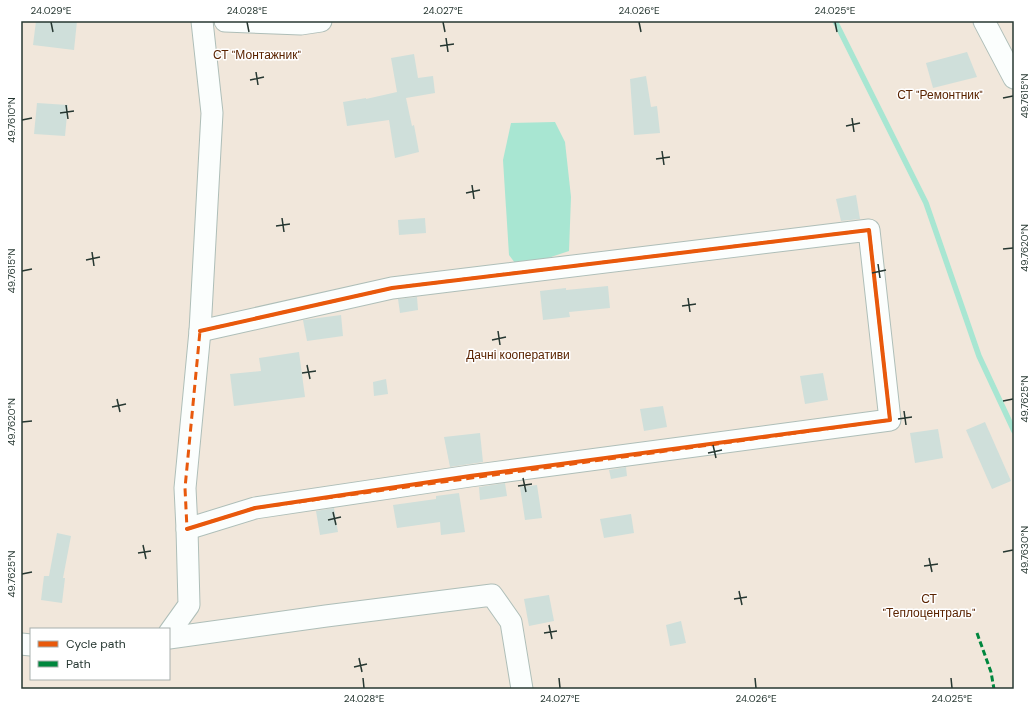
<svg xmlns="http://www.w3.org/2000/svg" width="1035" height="710" viewBox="0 0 1035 710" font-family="'DM Sans',sans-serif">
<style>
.green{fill:#f1e7db;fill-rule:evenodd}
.water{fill:#a8e6d2}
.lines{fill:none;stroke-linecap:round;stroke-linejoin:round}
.stream{stroke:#a8e6d2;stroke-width:5.5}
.building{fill:#cfdfda}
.street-casing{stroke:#aebeb8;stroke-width:23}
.street{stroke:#fbfefd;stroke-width:21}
.quiet{stroke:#00873e;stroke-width:3;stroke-dasharray:6 3;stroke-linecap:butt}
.cycleway-casing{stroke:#fff;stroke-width:6}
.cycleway{stroke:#e8590c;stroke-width:4}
.marked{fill:none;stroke:#e8590c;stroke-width:3;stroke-dasharray:8 5;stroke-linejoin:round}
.ticks{fill:none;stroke:#263731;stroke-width:1.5}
.labels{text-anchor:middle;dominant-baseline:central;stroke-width:3;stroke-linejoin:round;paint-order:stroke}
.park-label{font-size:12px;fill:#5a2300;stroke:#fff}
.neatline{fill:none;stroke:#263731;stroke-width:1.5}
.ticks-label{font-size:10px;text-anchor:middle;fill:#263731}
</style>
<rect width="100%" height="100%" fill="#e4f7f0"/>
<path class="green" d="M21,21h993v668h-993zM31,629h138v50h-138z"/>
<path class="water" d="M555,122l10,20 6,55 -2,54 -21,7 -33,5 -6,-8 -6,-95 8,-37z"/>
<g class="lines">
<path class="stream" d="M835,21l91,182 53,153 35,75"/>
</g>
<g class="building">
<path d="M36,21h41l-3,29 -41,-5z"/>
<path d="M967,52l10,25 -44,11 -7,-25z"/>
<path d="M414,54l4,24 15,-2 2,17 -29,5 6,28 2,-1 5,27 -24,6 -6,-38 -42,6 -4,-24 23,-4v1l31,-7 -6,-34z"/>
<path d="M646,76l5,31 6,-1 3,27 -26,2 -4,-56z"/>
<path d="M37,103l31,2 -3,31 -31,-2z"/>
<path d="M856,195l4,24 -19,2 -5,-22z"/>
<path d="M425,218l1,15 -27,2 -1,-15z"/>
<path d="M608,286l2,22 -41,4 1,5 -27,3 -3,-29 26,-3v2z"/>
<path d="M417,297l1,13 -18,3 -2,-14z"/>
<path d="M341,315l2,21 -36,5 -4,-21z"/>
<path d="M299,352l6,45 -71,9 -4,-32 31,-3 -2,-13z"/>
<path d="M823,373l5,27 -23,4 -5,-28z"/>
<path d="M386,379l2,15 -14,2 -1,-14z"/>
<path d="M663,406l4,21 -23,4 -4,-22z"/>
<path d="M985,422l26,59 -19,8 -26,-59z"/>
<path d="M938,429l5,29 -28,5 -5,-30z"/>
<path d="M480,433l3,29 -33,5 -6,-30z"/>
<path d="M626,467l1,9 -16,3 -2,-9z"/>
<path d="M505,483l2,13 -27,4 -1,-13z"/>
<path d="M537,485l5,33 -17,2 -5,-33z"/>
<path d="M459,493l6,39 -24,3 -1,-13 -43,6 -4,-23 43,-6v-3z"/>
<path d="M334,508l4,24 -18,3 -4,-24z"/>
<path d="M631,514l3,19 -30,5 -4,-19z"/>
<path d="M57,533l14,3 -8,42h2l-3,25 -21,-3 3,-24h5z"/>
<path d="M549,595l5,26 -25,5 -5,-27z"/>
<path d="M681,621l5,22 -16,3 -4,-21z"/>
</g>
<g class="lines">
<defs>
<g id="street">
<path d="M225,21l76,3 20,-3"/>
<path d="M984,21l30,57"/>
<path d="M187,529l68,-21 215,-32 420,-56 -21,-190 -477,58 -192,43"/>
<path d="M169,633l20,-28 -2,-76 -2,-41 15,-157 12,-218 -10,-92"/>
<path d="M169,638l157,-22 166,-21 19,27 11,67"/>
<path d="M21,644l10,1"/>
</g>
</defs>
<use href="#street" class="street-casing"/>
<use href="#street" class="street"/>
<path class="quiet" d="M977,633l14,39 3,17"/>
<defs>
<path id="cycleway" d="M187,529l68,-21 215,-32 420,-56 -21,-190 -477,58 -192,43"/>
</defs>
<use href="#cycleway" class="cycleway-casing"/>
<use href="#cycleway" class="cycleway"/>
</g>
<path class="marked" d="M869,230l21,190 -635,88 -68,21 -2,-41 15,-157 192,-43z"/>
<path class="ticks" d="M51,22l2,10M247,22l2,10M443,22l2,10M639,22l2,10M835,22l2,10M446,38l2,14M440,46l14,-2M256,72l2,13M250,80l14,-3M1003,98l10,-2M66,105l2,14M60,113l14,-2M852,118l2,14M22,120l10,-2M846,126l14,-3M662,151l2,14M656,159l14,-2M472,185l2,14M466,193l14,-3M282,218l2,14M276,226l14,-2M1003,249l10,-1M92,252l2,14M86,260l14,-3M878,264l2,14M22,271l10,-2M872,273l14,-3M688,298l2,14M682,306l14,-2M498,331l2,14M492,340l14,-3M307,365l3,14M302,373l14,-2M117,399l3,13M1003,401l10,-2M112,407l14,-3M904,411l2,14M898,419l14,-2M22,422l10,-1M713,445l3,13M708,453l14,-3M523,478l3,14M518,486l14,-2M333,512l3,13M328,520l13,-3M143,545l3,14M1003,552l10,-2M138,553l13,-2M929,558l3,14M924,566l14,-2M22,574l10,-2M739,591l3,14M734,599l13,-2M549,625l3,14M544,633l13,-2M359,658l3,14M354,667l13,-3M363,678l1,10M559,678l1,10M755,678l1,10M951,678l1,10"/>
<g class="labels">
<g class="park-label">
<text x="257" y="55">СТ "Монтажник"</text>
<text x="940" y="95">СТ "Ремонтник"</text>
<text x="518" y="355">Дачні кооперативи</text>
<text x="929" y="599">СТ<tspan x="929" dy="14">"Теплоцентраль"</tspan></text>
</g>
</g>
<rect width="1035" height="710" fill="none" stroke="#ffffff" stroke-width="44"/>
<rect x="30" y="628" width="140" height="52" fill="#ffffff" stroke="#a8afad"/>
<rect x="38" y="641" width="20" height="6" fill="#e8590c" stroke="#a8afad"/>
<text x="66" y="648" font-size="12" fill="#263731">Cycle path</text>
<rect x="38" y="661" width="20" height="6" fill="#00873e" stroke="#a8afad"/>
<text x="66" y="668" font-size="12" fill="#263731">Path</text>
<rect x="22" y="22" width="991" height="666" class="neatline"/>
<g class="ticks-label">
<text x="51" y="14">24.029°E</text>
<text x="247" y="14">24.028°E</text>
<text x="443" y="14">24.027°E</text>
<text x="639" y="14">24.026°E</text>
<text x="835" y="14">24.025°E</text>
<text transform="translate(1024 96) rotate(-90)" y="4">49.7615°N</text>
<text transform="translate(11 120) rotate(-90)" y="4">49.7610°N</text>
<text transform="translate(1024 248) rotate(-90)" y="4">49.7620°N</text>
<text transform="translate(11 271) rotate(-90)" y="4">49.7615°N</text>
<text transform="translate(1024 399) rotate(-90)" y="4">49.7625°N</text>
<text transform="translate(11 422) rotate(-90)" y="4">49.7620°N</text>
<text transform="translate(1024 550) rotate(-90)" y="4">49.7630°N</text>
<text transform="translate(11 574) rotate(-90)" y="4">49.7625°N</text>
<text x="364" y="702">24.028°E</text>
<text x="560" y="702">24.027°E</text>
<text x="756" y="702">24.026°E</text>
<text x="952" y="702">24.025°E</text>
</g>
</svg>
